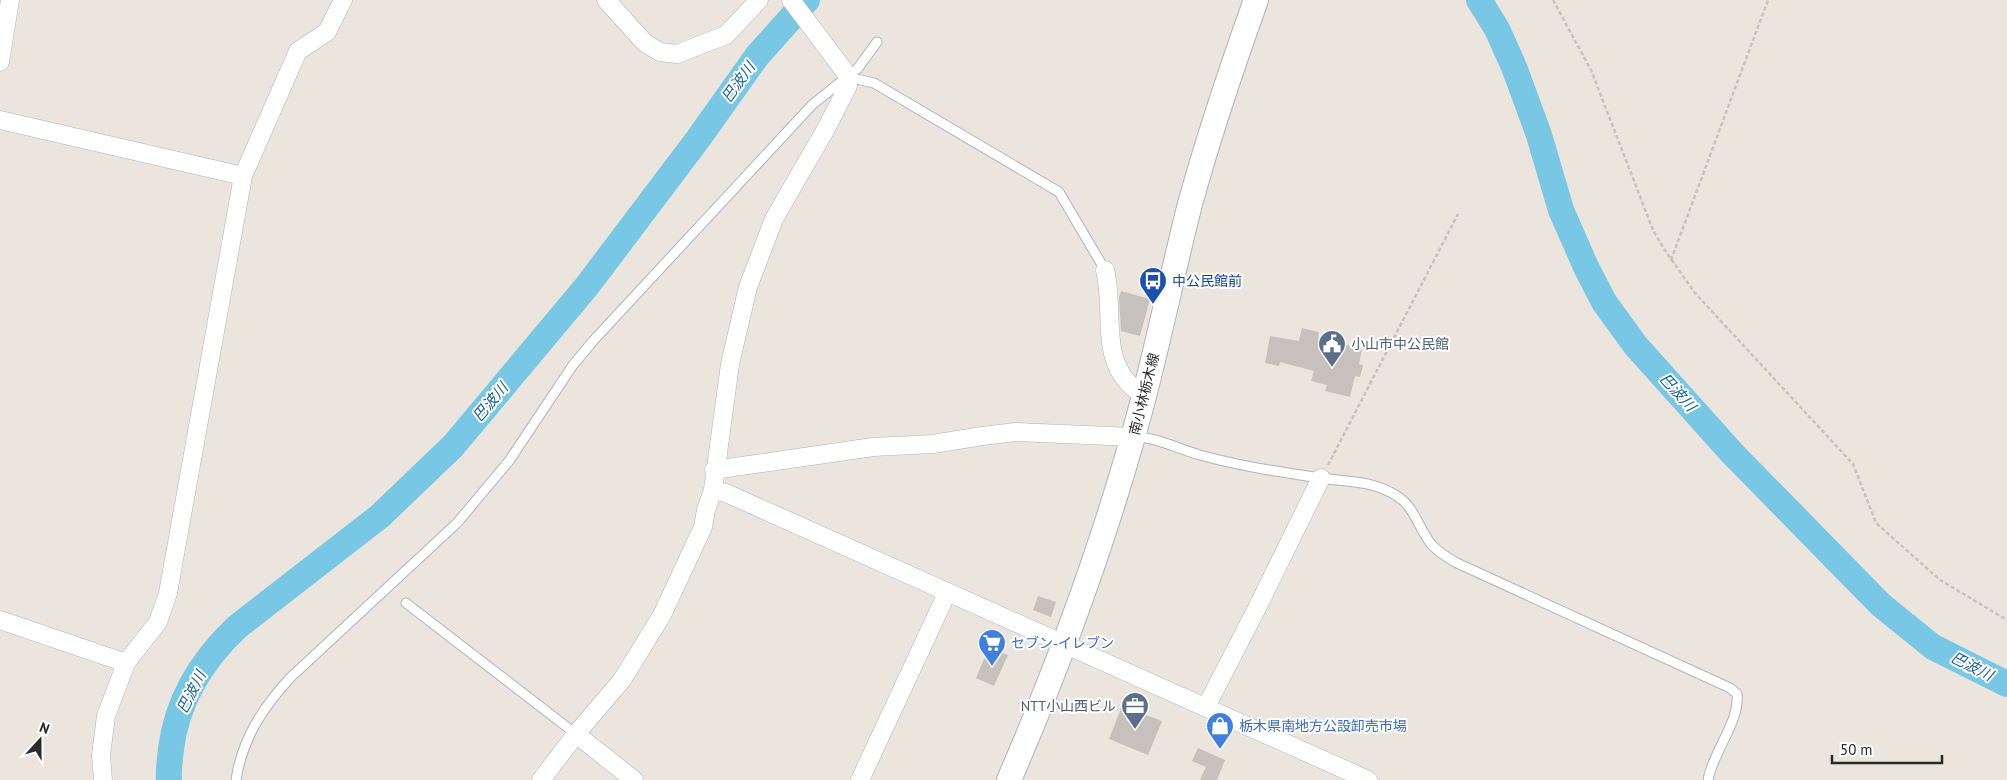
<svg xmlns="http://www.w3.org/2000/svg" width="2007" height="780" viewBox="0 0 2007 780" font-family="'PT Sans','Noto Sans JP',sans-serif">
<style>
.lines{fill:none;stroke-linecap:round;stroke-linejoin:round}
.river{stroke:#78c7e4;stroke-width:26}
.building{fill:#c6c1bc}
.service-casing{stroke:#b0b3bc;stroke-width:11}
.minor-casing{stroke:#b0b3bc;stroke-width:19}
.secondary-casing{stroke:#b0b3bc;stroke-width:26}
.path{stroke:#c3c3c3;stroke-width:2.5;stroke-dasharray:4 2.5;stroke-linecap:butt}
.service{stroke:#fff;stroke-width:9}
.minor{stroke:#fff;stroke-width:18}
.secondary{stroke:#fff;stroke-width:24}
.labels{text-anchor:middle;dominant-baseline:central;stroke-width:4;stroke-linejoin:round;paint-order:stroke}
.transit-label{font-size:14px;fill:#164399;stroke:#fff;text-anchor:start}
.service-label{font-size:14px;fill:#4e5e75;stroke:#fff;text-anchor:start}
.street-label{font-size:14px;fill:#2a2a2a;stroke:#fff}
.shop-label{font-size:14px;fill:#366cbe;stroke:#fff;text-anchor:start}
.water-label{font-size:15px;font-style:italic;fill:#18668f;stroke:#fff}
</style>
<rect width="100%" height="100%" fill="#ebe5dd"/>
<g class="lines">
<g class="river">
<path d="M1479,0l18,29 17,38 25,68 22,75 25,57 18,35 32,44 96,107 149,152 52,42 74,37"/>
<path d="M169,780c-1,-10 1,-20 2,-31 6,-49 30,-88 66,-122l143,-111 73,-70 134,-160 111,-147 59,-83 50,-56"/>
</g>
</g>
<g class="building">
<path d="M1121,291l29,8 -10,37 -19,-5 -2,-34z"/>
<path d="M1302,328l17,4 -1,5 44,12 -3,15 4,1 -3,12 -5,-1 -5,21 -25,-6 2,-6 -16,-4 3,-10 -34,-9 -1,4 -14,-3 5,-27 29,5z"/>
<path d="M1038,596l18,6 -5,15 -18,-7z"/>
<path d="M989,647l19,8 -14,31 -18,-8z"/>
<path d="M1122,706l40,15 -14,34 -39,-16z"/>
<path d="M1198,748l27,12 -8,20h-17l6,-13 -14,-6z"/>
</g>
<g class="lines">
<defs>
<g id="service">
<path d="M848,77l26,6 185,109 46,78"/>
<path d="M1134,437c23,0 44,12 66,18 39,11 80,17 120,23 27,4 53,2 77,18 18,11 22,34 35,49 7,8 16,13 25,18l273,125 7,6c3,28 -24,57 -29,86"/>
<path d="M406,603l170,131"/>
<path d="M236,780c6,-41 27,-73 55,-103l166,-154 52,-62 64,-96 20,-24 219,-236 46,-37 19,-26"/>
</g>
<g id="minor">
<path d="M606,0l39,43 15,9 17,2 49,-19 33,-35"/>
<path d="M0,62l10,-62"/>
<path d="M0,120l243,56"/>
<path d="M1105,270c11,44 -9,96 38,125"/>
<path d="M714,470l159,-23 60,-3 49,-8 34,-4 117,5"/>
<path d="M713,490l13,3 642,287"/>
<path d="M0,620l126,43"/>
<path d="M1206,707l50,-97 65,-132"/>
<path d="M576,734l58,46"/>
<path d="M103,780l-2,-25 5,-39 20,-53 32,-41 10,-29 75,-417 55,-125 29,-19 16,-32"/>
<path d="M541,780l35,-46 46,-54 40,-65 41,-88 3,-17 7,-20 17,-126 18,-77 26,-68 53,-92 21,-41v-9l-5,-8 -52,-69"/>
<path d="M860,780l87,-187"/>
</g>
<path id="secondary" d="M1009,780c48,-111 90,-224 123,-340 23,-78 38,-158 58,-236 19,-69 42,-137 66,-204"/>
</defs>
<use href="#service" class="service-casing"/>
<use href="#minor" class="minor-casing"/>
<use href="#secondary" class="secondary-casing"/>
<g class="path">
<path d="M1553,0l38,70 62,160 11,19 31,44 158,171 23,59 64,57 67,40"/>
<path d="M1671,260l97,-260"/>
<path d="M1328,465l130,-251"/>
</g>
<use href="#service" class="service"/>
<use href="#minor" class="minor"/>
<use href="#secondary" class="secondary"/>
</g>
<defs>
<symbol id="bus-pin" viewBox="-11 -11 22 30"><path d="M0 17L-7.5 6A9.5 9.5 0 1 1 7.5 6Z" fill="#1a4fb4" stroke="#fff"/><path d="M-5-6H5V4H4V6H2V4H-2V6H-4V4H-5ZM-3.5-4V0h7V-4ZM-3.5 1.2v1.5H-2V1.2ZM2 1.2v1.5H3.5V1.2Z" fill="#fff"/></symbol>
<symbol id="civic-pin" viewBox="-11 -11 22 30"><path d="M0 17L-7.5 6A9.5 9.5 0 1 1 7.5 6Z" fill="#5c6f8a" stroke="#fff"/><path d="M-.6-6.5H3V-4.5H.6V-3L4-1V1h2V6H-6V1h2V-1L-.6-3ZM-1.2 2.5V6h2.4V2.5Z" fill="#fff"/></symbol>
<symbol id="supermarket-pin" viewBox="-11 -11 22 30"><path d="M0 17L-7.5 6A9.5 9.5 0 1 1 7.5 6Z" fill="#3f7fe0" stroke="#fff"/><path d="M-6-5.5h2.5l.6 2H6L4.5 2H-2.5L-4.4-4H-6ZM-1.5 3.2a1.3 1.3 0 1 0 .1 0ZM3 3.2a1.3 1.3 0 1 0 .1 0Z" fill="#fff"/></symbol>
<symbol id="office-pin" viewBox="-11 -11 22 30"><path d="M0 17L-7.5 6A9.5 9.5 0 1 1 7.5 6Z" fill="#5c6f8a" stroke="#fff"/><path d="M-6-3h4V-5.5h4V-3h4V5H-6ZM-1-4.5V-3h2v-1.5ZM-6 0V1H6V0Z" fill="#fff"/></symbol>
<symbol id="shop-pin" viewBox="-11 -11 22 30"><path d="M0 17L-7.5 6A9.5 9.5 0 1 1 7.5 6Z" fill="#3f7fe0" stroke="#fff"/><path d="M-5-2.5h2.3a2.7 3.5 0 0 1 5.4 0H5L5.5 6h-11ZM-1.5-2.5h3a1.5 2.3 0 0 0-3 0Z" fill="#fff"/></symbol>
</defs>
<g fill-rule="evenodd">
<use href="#bus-pin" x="1137" y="265" width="32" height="43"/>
<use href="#civic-pin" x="1316" y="328" width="32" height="43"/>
<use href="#supermarket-pin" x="976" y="627" width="32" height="43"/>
<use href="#office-pin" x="1119" y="690" width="32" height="43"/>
<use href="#shop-pin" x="1204" y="710" width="32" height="43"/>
</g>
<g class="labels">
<g class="transit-label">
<text x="1172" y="281">中公民館前</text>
</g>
<g class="service-label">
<text x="1351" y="344">小山市中公民館</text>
<text x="1116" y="706" text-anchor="end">NTT小山西ビル</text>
</g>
<g class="street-label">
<text transform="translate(1144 394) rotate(-76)">南小林栃木線</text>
</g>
<g class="shop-label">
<text x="1011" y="643">セブン-イレブン</text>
<text x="1239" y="726">栃木県南地方公設卸売市場</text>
</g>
<g class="water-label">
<text transform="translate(738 82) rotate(-54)">巴波川</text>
<text transform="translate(1678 392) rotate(48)">巴波川</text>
<text transform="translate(490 402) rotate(-50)">巴波川</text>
<text transform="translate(1972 666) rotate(27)">巴波川</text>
<text transform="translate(191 692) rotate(-63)">巴波川</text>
</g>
</g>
<g transform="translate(40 740) rotate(21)" stroke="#ffffff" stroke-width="4" paint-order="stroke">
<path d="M0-4L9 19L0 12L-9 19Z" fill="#2a2a2a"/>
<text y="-8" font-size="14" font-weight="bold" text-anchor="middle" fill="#2a2a2a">N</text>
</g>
<path d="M1832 755v8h110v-8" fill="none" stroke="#2a2a2a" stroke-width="2.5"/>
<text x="1840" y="755" font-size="15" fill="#2a2a2a" stroke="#ffffff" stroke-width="4" paint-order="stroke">50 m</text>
</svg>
